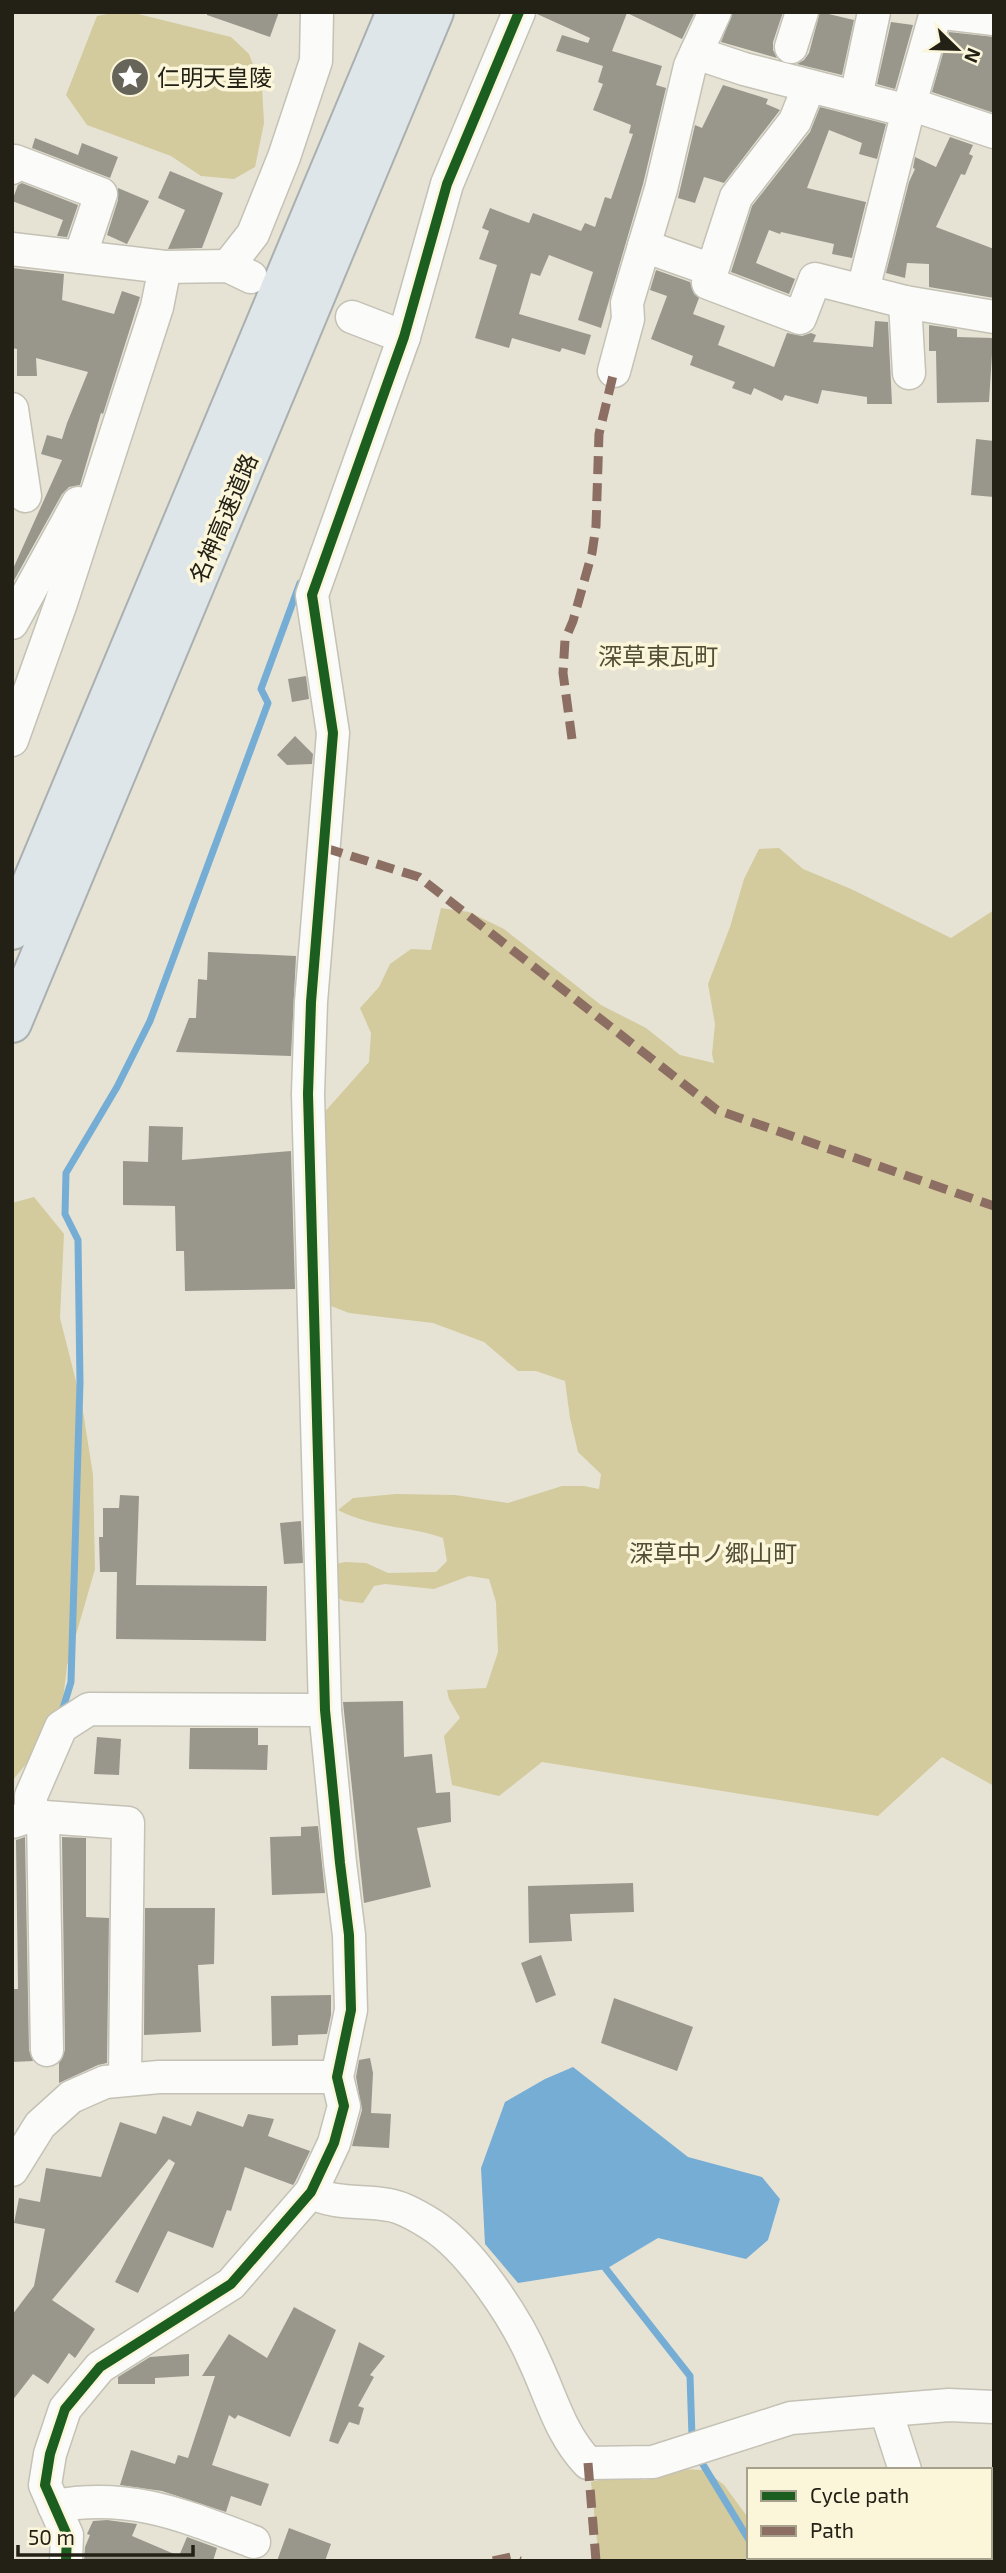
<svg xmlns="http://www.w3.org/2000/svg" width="1006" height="2573" viewBox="0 0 1006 2573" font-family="'Exo 2','Noto Sans JP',sans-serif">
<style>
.green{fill:#d3ca9d}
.water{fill:#76add5}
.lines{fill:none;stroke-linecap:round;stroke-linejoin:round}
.stream{stroke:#76add5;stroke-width:7}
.building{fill:#99978c}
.minor-casing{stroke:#c4c1b5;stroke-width:35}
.highway-casing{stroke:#aab0b0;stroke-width:42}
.minor{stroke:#fbfbf9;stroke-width:32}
.highway{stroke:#dee6e9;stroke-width:38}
.quiet{stroke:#8d6e63;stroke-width:9;stroke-dasharray:18 9;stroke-linecap:butt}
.cycleway-casing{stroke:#fbf6da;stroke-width:15}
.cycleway{stroke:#1b5e20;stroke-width:10}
.labels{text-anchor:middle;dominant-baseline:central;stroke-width:7;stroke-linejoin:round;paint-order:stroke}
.poi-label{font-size:23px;fill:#232116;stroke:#fbf6da;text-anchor:start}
.street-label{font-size:23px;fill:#232116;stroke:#fbf6da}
.neighbourhood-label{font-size:24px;fill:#534e36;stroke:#fbf6da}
</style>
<rect width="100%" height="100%" fill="#e6e3d5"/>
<g class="green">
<path d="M117,12h13l101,25 18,17 13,33 2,36 -9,44 -21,12 -33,-3 -30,-20 -84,-31 -21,-30 31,-79z"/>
<path d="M779,848l24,21 48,20 100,49 43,-28v876l-52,-29 -64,59 -336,-54 -43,34 -47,-11 -8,-49 16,-18 -11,-19 -2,-9 39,-2 12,-36 -2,-50 -7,-23 -20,-3 -35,13 -49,-5 -11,2 -11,17 -19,-2 -16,-8v-27l17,-4 21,1 22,10 48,-1 11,-11 -4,-23c-36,-13 -68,-9 -105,-28l15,-12 43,-4 59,1 53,8 54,-17h22l15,3 2,-15 -23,-22 -8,-34 -5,-37 -29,-10h-18l-34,-29 -51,-19 -84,-10 -18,-7 -6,-20 -3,-171 47,-53 2,-29 -11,-25 19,-21 11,-23 21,-15 20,1 10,-42 28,4 35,17 97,76 45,23 34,27 34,8 -2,-9 3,-30 -7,-40 22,-57 14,-48 15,-30z"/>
<path d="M34,1197l30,37 -4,84 22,87 11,70 2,94 -28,97 -5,42 -35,55 -15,18v-578z"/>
<path d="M678,2469l27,1 19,15 25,34v38h11l-6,4h-155l-8,-79 19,-5 36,3z"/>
</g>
<path class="water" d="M573,2067l115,90 74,20 18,22 -12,41 -22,19 -88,-21 -52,31 -88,14 -33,-39 -4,-76 24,-66 40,-23z"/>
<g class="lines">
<g class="stream">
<path d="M61,1715l10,-33 9,-299 -2,-143 -13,-26 1,-41 51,-86 33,-66 118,-318 -7,-14 39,-106"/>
<path d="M606,2269l84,107 2,60"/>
<path d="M699,2458l50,82"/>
<path d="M759,2557l2,4"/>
</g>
</g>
<g class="building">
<path d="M207,12h72l-9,25 -63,-22z"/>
<path d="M537,12h158l-13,27 -55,-26 -15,38 50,15 -6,19 10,3 -23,96 -42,144 -23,-8 15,-48 -44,-17 -9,21 -9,-3 -12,41 72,21 -6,20 -23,-7 -2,4 -48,-14 -3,10 -34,-10 22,-73 -18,-6 10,-28 -7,-3 8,-20 39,15 4,-10 48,18 4,-8 10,4 10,-30 6,2 22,-65 -4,-1 2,-8 -38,-15 10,-26 -5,-2 5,-16 -47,-15 6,-16 26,8 2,-5 -53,-24z"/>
<path d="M733,12h50l-10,30v8l4,8 -56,-16z"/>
<path d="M820,12l34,8 -12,55 -45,-11 7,-4 5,-7z"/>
<path d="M891,22l22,3 -18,64 -18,-5z"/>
<path d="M949,32l45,5v76l-62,-21z"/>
<path d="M723,85l45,14 -2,5 14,6 -56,73 -20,-6 -9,26 -17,-5 17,-73 7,3z"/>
<path d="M820,107l66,17 -9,35 -18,-5 3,-11 -33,-13 -22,58 59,14 -14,56 -20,-4 2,-10 -53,-12 -1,2 -11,-4 -13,33 39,16 -6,15 -58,-22 21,-66 58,-74z"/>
<path d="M950,137l23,8 -4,9 4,2 -8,19 -4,-1 -25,53 58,22v49l-65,-11v-23l-22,-1 -2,15 -19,-5 23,-91 6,-13 -2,-1 2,-11 21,10z"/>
<path d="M35,138l43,17 4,-12 36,14 -8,21 -78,-30z"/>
<path d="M170,171l53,22 -21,55 -34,1 17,-39 -27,-12z"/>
<path d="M22,183l56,22 -11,32 -10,-1 6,-16 -51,-19 6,-16z"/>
<path d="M118,188l31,13 -22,43 -20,-9 11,-35z"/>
<path d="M12,268l52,6 -2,26 52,14 8,-23 18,6 -37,117 -2,-1 -21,72 -11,2 -7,7 -50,90v-13l50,-111 -21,-6 6,-19 15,4 5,-16 21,-51 -52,-14 1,18h-20v-27l-5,-1z"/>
<path d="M656,270l34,12 4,12 5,4 -6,16 32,12 -7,19 56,22 13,-34 15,3 9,-3 5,2 -3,7 60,5 2,-26 13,1 4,82h-25v-7l-45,-7 -4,14 -33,-9 -3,6 -28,-13 -3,7 -19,-7 3,-6 -45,-17 3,-9 -42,-17 16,-43 -17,-6z"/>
<path d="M929,325l28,4v8l36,1 -4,64 -52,1 -1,-52h-7z"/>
<path d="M976,439l18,2v56l-23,-2z"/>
<path d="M306,676l3,23 -17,3 -4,-23z"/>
<path d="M295,736l18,18 -1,10 -25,1 -10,-10z"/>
<path d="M208,952l88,4 -5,100 -115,-4 13,-34h7l2,-39 9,1z"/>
<path d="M149,1126l34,1 -1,33 109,-9 4,138 -110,2 -1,-40h-8l-1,-45 -52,-1v-44l25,1z"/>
<path d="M120,1495l19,1 -3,89 131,1 -1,55 -150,-2 1,-67h-17l-1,-35h4v-29h16z"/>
<path d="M301,1521l2,42 -19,1 -4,-41z"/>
<path d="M403,1701l1,56 28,-3 4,39 14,-1 1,30 -34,6 14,59 -67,16 -21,-201z"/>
<path d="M190,1728h68v17h10l-1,25 -78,-1z"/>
<path d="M97,1737l24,2 -2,36 -25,-1z"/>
<path d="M318,1826l7,67 -53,2 -2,-58 31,-1v-9z"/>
<path d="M25,1837l4,213 4,11 -21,1v-73h6l-2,-149z"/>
<path d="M62,1837l24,1v79l23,1 -2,145 -9,2 -39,18v-20l6,-13z"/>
<path d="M633,1883l1,29 -64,2 2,27 -43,2 -1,-57z"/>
<path d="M145,1908h70l-1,56 -16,1 3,67 -57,3z"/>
<path d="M541,1955l15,40 -20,8 -15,-40z"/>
<path d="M331,1995v20l-4,19 -29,1v10l-26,1 -1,-50z"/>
<path d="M614,1998l79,29 -16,44 -76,-28z"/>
<path d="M370,2058l3,15 -2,40 20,1 -2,34 -37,-2 10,-36 -6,-33 3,-17z"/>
<path d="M197,2111l46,16 5,-13 26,5 -6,17 42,15 -15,31 -2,3 -48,-18 -14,44 -4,-1 -14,38 -45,-17 -30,62 -23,-11 60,-119 -6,-4 -117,141 43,29 -20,29 -6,-5 -21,31 -15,-10 -21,27v-86l22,-29 11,-57 -31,-6 5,-25 21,4 6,-34 55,9 19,-55 36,12 7,-18 28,10z"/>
<path d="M294,2307l42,23 -46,107 -52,-22 -3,4 -6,-4 -17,50 57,19 -8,22 -30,-10 -5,16 -64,-21 -42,-6 11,-35 44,14 3,-9 10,3 27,-82h-13l27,-42 38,24z"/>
<path d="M359,2342l26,14 -15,19 4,2 -16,29 6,2 -5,17 -10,-3 -11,22 -9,-3z"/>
<path d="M189,2354v22l-34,2v6h-37v-7l32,-20z"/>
<path d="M107,2520l30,4 -5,12 47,20 8,-19 30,11 -4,13h-129l1,-14 5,-12 -3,-1 6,-13z"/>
<path d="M289,2528l42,16 -6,17h-48z"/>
</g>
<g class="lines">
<defs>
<g id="minor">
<path d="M935,12l59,7"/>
<path d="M791,47l11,-35"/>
<path d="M696,53l48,16 164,42"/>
<path d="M809,86l-14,35 -59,76 -28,86 92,35 15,-39 90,23 89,15"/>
<path d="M856,97l18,-85"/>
<path d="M910,104l84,28"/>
<path d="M12,168l3,-7 86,33 -21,63"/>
<path d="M644,246l68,24"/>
<path d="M12,249l153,18 63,-1 23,11"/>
<path d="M228,266l25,-32 31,-77 32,-96 1,-49"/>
<path d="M863,290l45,-179 28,-99"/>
<path d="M905,302l4,71"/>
<path d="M352,317l52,20"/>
<path d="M614,371l14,-52 -1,-16 34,-114 29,-123 25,-54"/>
<path d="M12,409l13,87"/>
<path d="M12,623l66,-120"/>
<path d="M12,740l49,-137 96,-296 8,-40"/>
<path d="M31,1816l97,7 -3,256"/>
<path d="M43,1817l4,233"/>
<path d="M12,1822l19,-6v-20l30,-69 28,-18 236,1"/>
<path d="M12,2170l28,-45 31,-28 34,-15 54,-5h178"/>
<path d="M311,2192c23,13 53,8 78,13 14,2 32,13 43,20 39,25 84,93 102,135 17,36 26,74 54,103l65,-1 138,-44 158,-13 45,2"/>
<path d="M886,2411l19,59"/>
<path d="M54,2506c77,-14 131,10 200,36"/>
<path d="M932,2557l2,4"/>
<path d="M66,2561l1,-26 -22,-50 5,-31 15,-45 35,-42 131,-83 80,-92 23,-49 10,-37 -7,-29 14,-67 -2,-75 -9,-72 -15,-153 -17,-616 3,-92 22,-269 -21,-138 92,-258 43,-153 72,-172"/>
</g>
<g id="highway">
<path d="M12,930l384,-918"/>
<path d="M12,1023l422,-1011"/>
</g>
</defs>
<use href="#minor" class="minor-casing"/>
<use href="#highway" class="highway-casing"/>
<use href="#minor" class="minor"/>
<use href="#highway" class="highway"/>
<g class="quiet">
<path d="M572,739l-9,-66 2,-33 8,-19 19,-68 4,-27 3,-92 15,-63"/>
<path d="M325,848l94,29 298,233 277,96"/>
<path d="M588,2463l8,98"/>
<path d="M493,2561l18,-4 9,4"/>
</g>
<defs>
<path id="cycleway" d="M66,2561l1,-26 -22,-50 5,-31 15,-45 35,-42 131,-83 80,-92 23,-49 10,-37 -7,-29 14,-67 -2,-75 -9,-72 -15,-153 -17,-616 3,-92 22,-269 -21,-138 92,-258 43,-153 72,-172"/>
</defs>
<use href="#cycleway" class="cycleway-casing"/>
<use href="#cycleway" class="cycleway"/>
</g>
<defs>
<symbol id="sight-disc" viewBox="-11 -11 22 22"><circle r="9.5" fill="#676559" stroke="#fbf6da"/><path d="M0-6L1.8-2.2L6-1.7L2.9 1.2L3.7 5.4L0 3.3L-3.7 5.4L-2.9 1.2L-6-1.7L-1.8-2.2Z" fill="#fff"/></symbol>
</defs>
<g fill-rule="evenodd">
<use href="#sight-disc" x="108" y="55" width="44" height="44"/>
</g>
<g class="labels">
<g class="poi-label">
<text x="157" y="77">仁明天皇陵</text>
</g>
<g class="street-label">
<text transform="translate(223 518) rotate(-67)">名神高速道路</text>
</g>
<g class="neighbourhood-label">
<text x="658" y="655">深草東瓦町</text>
<text x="713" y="1552">深草中ノ郷山町</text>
</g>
</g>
<rect width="1006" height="2573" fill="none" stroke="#232116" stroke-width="28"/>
<rect x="747" y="2468" width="245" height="91" fill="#fbf6da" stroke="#a5a18c" stroke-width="2"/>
<rect x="761" y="2491" width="35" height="10" fill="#1b5e20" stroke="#a5a18c" stroke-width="2"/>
<text x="810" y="2503" font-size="21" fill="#232116">Cycle path</text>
<rect x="761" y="2526" width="35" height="10" fill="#8d6e63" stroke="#a5a18c" stroke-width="2"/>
<text x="810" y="2538" font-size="21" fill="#232116">Path</text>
<g transform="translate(957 49) rotate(113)" stroke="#fbf6da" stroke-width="5" paint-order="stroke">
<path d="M0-5L12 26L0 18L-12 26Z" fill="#232116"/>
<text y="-10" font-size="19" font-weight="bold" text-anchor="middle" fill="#232116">N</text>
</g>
<path d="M18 2545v10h175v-10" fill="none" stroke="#232116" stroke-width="3.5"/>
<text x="28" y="2545" font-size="21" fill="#232116" stroke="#fbf6da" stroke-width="5" paint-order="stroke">50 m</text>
</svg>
